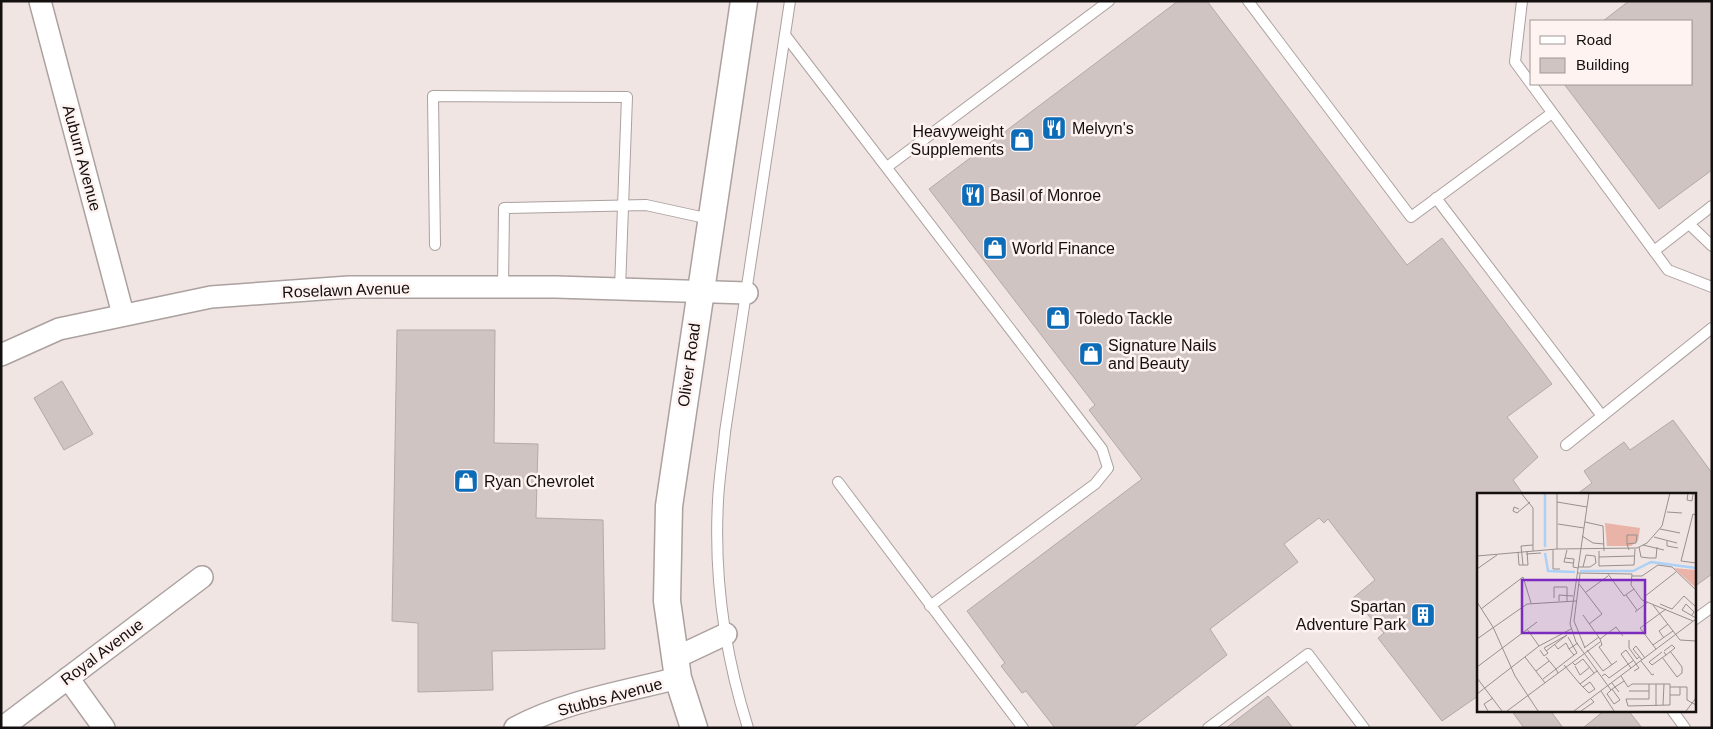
<svg xmlns="http://www.w3.org/2000/svg" width="1713" height="729" viewBox="0 0 1713 729" font-family="Arial,sans-serif">
<style>
.building{fill:#cfc4c2;stroke:#b3a9a7}
.lines{fill:none;stroke-linecap:round;stroke-linejoin:round}
.service-casing{stroke:#aba19f;stroke-width:12}
.minor-casing{stroke:#aba19f;stroke-width:24}
.tertiary-casing{stroke:#aba19f;stroke-width:29}
.service{stroke:#fff;stroke-width:10}
.minor{stroke:#fff;stroke-width:21}
.tertiary{stroke:#fff;stroke-width:26}
.labels{text-anchor:middle;dominant-baseline:central;stroke-width:5;stroke-linejoin:round;paint-order:stroke}
.poi-label{font-size:16px;fill:#14100f;stroke:#fef3f0;text-anchor:start}
.street-label{font-size:16px;fill:#14100f;stroke:#fef3f0}
.inset-river{fill:none;stroke:#acd0f6;stroke-width:2.5}
.inset-road{fill:none;stroke:#98908e;stroke-width:1}
.view{fill:#7b2cbf;fill-opacity:0.15;stroke:#7b2cbf;stroke-width:2.5}
.inset-edge{fill:none;stroke:#14100f;stroke-width:2.5}
</style>
<rect width="100%" height="100%" fill="#f0e5e3"/>
<g class="building">
<path d="M1178,1h29l200,264 35,-27 110,146 -45,33 31,40 -25,23 10,14h-45v202l-36,25 -64,-83 6,-5 -31,-35 22,-18 -47,-61 -4,4 -5,-5 -35,26 14,18 -88,67 17,26 -95,73h-77l-29,-37 -4,2 -21,-27 4,-3 -38,-52 175,-132 -53,-69 6,-5 -166,-216z"/>
<path d="M1629,1h83v169l-53,39 -95,-125h128v-63h-89z"/>
<path d="M397,330h98l-1,113 44,1 -2,74 67,2 2,129 -113,2 1,39 -75,2v-69l-26,-2z"/>
<path d="M62,381l31,53 -29,16 -30,-52z"/>
<path d="M1673,420l39,53v101l-18,13v-93h-117l15,-11 -8,-12 40,-29 6,8z"/>
<path d="M1268,696l25,32h-67z"/>
<path d="M1511,710h39l13,18h-39z"/>
<path d="M1605,710h23l14,18h-59z"/>
</g>
<g class="lines">
<defs>
<g id="service">
<path d="M1248,1l163,216 141,-104"/>
<path d="M1522,1l-7,61 153,208 44,17"/>
<path d="M785,35l317,414 6,19 -13,16 -165,122"/>
<path d="M887,167l222,-166"/>
<path d="M1436,198l166,218"/>
<path d="M1689,224l23,22"/>
<path d="M435,245l-2,-149 194,1 -7,192"/>
<path d="M1654,251l58,-45"/>
<path d="M503,287l1,-79 142,-3 64,14"/>
<path d="M1566,445l146,-117"/>
<path d="M838,482l185,246"/>
<path d="M1694,620l18,-13"/>
<path d="M1672,710l13,18"/>
<path d="M748,728c-23,-73 -34,-152 -30,-227 1,-23 5,-46 7,-69l65,-431"/>
<path d="M1208,728l100,-74 56,74"/>
</g>
<g id="minor">
<path d="M40,1l83,313"/>
<path d="M1,355l58,-26 152,-32 138,-10h207l191,6"/>
<path d="M675,658l51,-24"/>
<path d="M68,678l36,50"/>
<path d="M2,728l200,-151"/>
<path d="M515,728c50,-27 109,-36 163,-50"/>
</g>
<path id="tertiary" d="M694,728l-16,-50 -11,-77 2,-95 75,-505"/>
</defs>
<use href="#service" class="service-casing"/>
<use href="#minor" class="minor-casing"/>
<use href="#tertiary" class="tertiary-casing"/>
<use href="#service" class="service"/>
<use href="#minor" class="minor"/>
<use href="#tertiary" class="tertiary"/>
</g>
<defs>
<symbol id="restaurant-square" viewBox="-11 -11 22 22"><rect x="-9" y="-9" width="18" height="18" rx="4" fill="#0d6cb8" stroke="#fef3f0"/><path d="M-5-6h1v4h1v-4h1v4h1v-4h1v5L-1.5 .5V6h-2V.5L-5-1ZM5-6V6H3V1.5H1.5Q1.5-4 5-6Z" fill="#fff"/></symbol>
<symbol id="shop-square" viewBox="-11 -11 22 22"><rect x="-9" y="-9" width="18" height="18" rx="4" fill="#0d6cb8" stroke="#fef3f0"/><path d="M-5-2.5h2.3a2.7 3.5 0 0 1 5.4 0H5L5.5 6h-11ZM-1.5-2.5h3a1.5 2.3 0 0 0-3 0Z" fill="#fff"/></symbol>
<symbol id="building-square" viewBox="-11 -11 22 22"><rect x="-9" y="-9" width="18" height="18" rx="4" fill="#0d6cb8" stroke="#fef3f0"/><path d="M-4-6H4V6H1V3H-1V6H-4ZM-2.5-4.3h1.7v1.8h-1.7ZM.8-4.3h1.7v1.8H.8ZM-2.5-1h1.7V.8h-1.7ZM.8-1h1.7V.8H.8Z" fill="#fff"/></symbol>
</defs>
<g fill-rule="evenodd">
<use href="#restaurant-square" x="1040" y="114" width="28" height="28"/>
<use href="#shop-square" x="1008" y="126" width="28" height="28"/>
<use href="#restaurant-square" x="959" y="181" width="28" height="28"/>
<use href="#shop-square" x="981" y="234" width="28" height="28"/>
<use href="#shop-square" x="1044" y="304" width="28" height="28"/>
<use href="#shop-square" x="1077" y="340" width="28" height="28"/>
<use href="#shop-square" x="452" y="467" width="28" height="28"/>
<use href="#building-square" x="1409" y="601" width="28" height="28"/>
</g>
<g class="labels">
<g class="poi-label">
<text x="1072" y="128">Melvyn's</text>
<text x="1004" y="131" text-anchor="end">Heavyweight<tspan x="1004" dy="18">Supplements</tspan></text>
<text x="990" y="195">Basil of Monroe</text>
<text x="1012" y="248">World Finance</text>
<text x="1076" y="318">Toledo Tackle</text>
<text x="1108" y="345">Signature Nails<tspan x="1108" dy="18">and Beauty</tspan></text>
<text x="484" y="481">Ryan Chevrolet</text>
<text x="1406" y="606" text-anchor="end">Spartan<tspan x="1406" dy="18">Adventure Park</tspan></text>
</g>
<g class="street-label">
<text transform="translate(82 158) rotate(75)">Auburn Avenue</text>
<text transform="translate(346 290) rotate(-2)">Roselawn Avenue</text>
<text transform="translate(689 365) rotate(-82)">Oliver Road</text>
<text transform="translate(102 652) rotate(-37)">Royal Avenue</text>
<text transform="translate(610 697) rotate(-15)">Stubbs Avenue</text>
</g>
</g>
<g transform="translate(1477 493)">
<rect width="219" height="219" fill="#f0e5e3"/>
<path d="M128,30l35,5 -2,13 -7,5h-24zM197,75l22,2v18z" fill="#e9b3a8"/>
<path class="inset-river" d="M68,0v54M68,60l3,18 27,1M103,78h53l18,-9 45,6"/>
<path class="inset-road" d="M44,0l12,15v43M112,0l-19,131 6,18 35,48 4,-3 -3,-4M211,0l5,1 -1,7 -5,-1zM80,9l30,5M42,16l-5,-2 -1,4 4,2 13,-11M190,19l15,1M219,22l-3,-1 -12,47 15,2M108,29l18,4 1,25M81,31l26,4M183,36l20,4M105,43l11,7 11,1M177,44l23,6M190,48v5l11,2M150,51l9,-1 1,-8h-10v9l2,6M166,52l21,5M162,54l2,10 8,1h7l1,-11M80,56v-56M76,57v19h7M90,57l-3,12 9,1M122,58v15l35,-1 1,-16M41,59l1,13h9l-1,-14M49,61l15,-1M0,63l80,-7 80,-1 10,-5 15,-17 8,-33M122,64l35,-1M88,65l9,1 -1,8 5,1M46,72l-2,-19 12,-1M101,74h12l6,-4 -1,-7 -9,-1 -3,12M0,76l20,-14M100,80l55,1 -1,11 11,15 51,21M103,81l-6,47 11,27M131,81l16,22 10,-7M155,83h10l16,-11 14,2 24,23M102,91l23,30 -13,10M109,99l22,-16M149,102l11,15M167,104l32,-25M77,105v-11h13v14M82,108v-6l14,1M0,109l16,25 22,49 23,35M183,111l12,5 12,-13 12,11M176,112l27,35M4,116l42,-32 8,26M158,119l13,-10M106,122l17,24 2,6 -3,2 13,18M215,122l2,-3 -8,-8 -4,6 14,8M50,136l12,17M91,144l9,16 -3,2M187,145l-5,-7 9,-7M0,146l50,-35 49,-3M123,146l16,-12 7,9M152,147v8l8,11 2,-2M203,147l16,1M78,152l3,4 8,-6 3,6M176,152l20,-14M107,155l15,-11M179,156l-16,-21 26,-19M63,157l4,6 4,-3 -4,-5 23,-13 -21,16M110,157l16,21 14,-10M187,158l8,-6 3,3 -9,7M185,159l-13,10 3,3 14,-10 -2,-3M48,164l20,26M185,164l15,20 5,-4v-6l-12,-16M165,167l-9,-11 3,-3 9,12M164,168l11,14 2,-1M95,169l3,3 8,-6 11,14M87,172l16,19M98,173l5,9 10,-8M0,174l60,-45M154,175l-10,-14 5,-4 13,18 -5,3M59,178l13,-10M81,180l-2,-4 18,-14 -5,-6 9,-6M125,183l3,-2 4,4 25,-18M144,183l7,11 4,-3h38v21l-42,1 -2,-7h23v-15M0,185l25,33M66,186l13,-10 -10,-12M179,191v22M106,194l7,-5 5,7 -6,4 -9,-9 17,-13M193,194h17v13l9,5M134,197l-4,4 7,10 6,-4 -8,-11M124,198l13,20M152,198h20M142,199l-4,-5 9,-6M0,201l62,-48 32,-17M193,202h10v-8M186,212l1,-21M11,218l-4,-7 9,-6M30,218l93,-69M97,218l122,-92M104,218l13,-9 -3,-3M209,218l10,-13"/>
<path class="view" d="M45,87h123v53h-123z"/>
<rect width="219" height="219" class="inset-edge"/>
</g>
<rect width="1713" height="729" fill="none" stroke="#14100f" stroke-width="5"/>
<rect x="1530" y="20" width="162" height="65" fill="#fef3f0" stroke="#a09896"/>
<rect x="1540" y="36" width="25" height="8" fill="#ffffff" stroke="#a09896"/>
<text x="1576" y="45" font-size="15" fill="#14100f">Road</text>
<rect x="1540" y="58" width="25" height="15" fill="#cfc4c2" stroke="#a09896"/>
<text x="1576" y="70" font-size="15" fill="#14100f">Building</text>
</svg>
